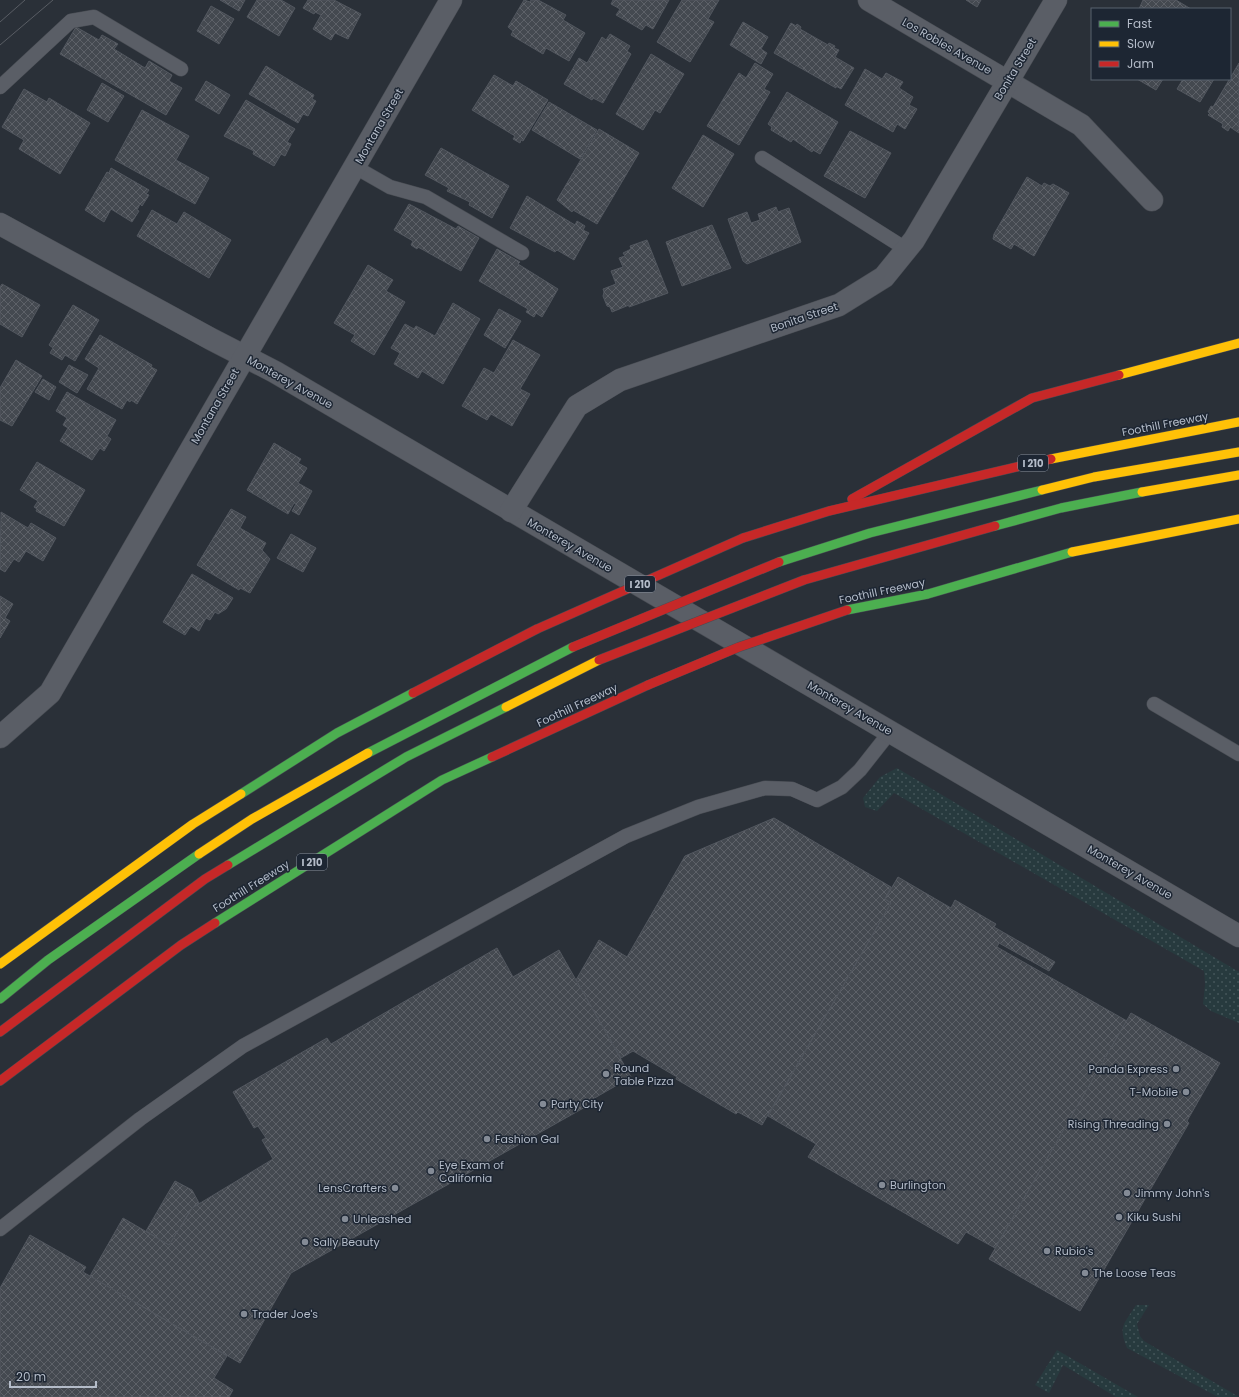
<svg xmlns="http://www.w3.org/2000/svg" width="1239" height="1397" viewBox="0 0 1239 1397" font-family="Poppins,sans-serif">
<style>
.grass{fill:url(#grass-dots)}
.building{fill:url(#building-cross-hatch);stroke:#52575f}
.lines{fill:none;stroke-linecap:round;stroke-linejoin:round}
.lane-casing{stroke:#484c53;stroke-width:15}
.street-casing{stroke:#484c53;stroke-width:23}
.fast-casing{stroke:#474c53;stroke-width:10}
.slow-casing{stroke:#474c53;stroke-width:10}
.jam-casing{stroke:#474c53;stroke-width:10}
.lane{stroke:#5a5e66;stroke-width:14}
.street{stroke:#5a5e66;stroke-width:22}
.fast{stroke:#4caf50;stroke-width:9}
.slow{stroke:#ffc107;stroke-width:9}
.jam{stroke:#c62828;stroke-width:9}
.tram{stroke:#595d64;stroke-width:1}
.jam-bridge-casing{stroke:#474c53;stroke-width:10;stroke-linecap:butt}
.jam-bridge{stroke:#c62828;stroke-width:9}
.poi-dot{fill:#848b96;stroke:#1d2633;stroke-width:1.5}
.labels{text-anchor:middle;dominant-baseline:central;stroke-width:3;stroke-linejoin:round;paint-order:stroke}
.shield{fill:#1d2633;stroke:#878f9c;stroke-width:1}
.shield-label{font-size:10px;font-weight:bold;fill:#b4bcc9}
.street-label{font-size:11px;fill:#b4bcc9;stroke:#1d2633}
.poi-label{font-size:11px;fill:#b4bcc9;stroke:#1d2633;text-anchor:start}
</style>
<defs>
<pattern id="grass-dots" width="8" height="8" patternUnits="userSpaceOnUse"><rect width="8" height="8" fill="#273a3e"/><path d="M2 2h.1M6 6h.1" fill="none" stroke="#445559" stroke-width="1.8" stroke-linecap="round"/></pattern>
<pattern id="building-cross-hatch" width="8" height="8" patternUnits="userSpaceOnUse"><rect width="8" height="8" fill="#444950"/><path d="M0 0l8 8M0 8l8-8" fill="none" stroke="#5d6168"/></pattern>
</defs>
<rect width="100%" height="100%" fill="#2a3038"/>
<g class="grass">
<path d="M897,768l342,204v51l-28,-12 -8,-7 2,-20 -1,-13 -310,-178 -17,18 -12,-4 -2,-9 17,-21z"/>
<path d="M1136,1305h13l-12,19 3,12 4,5 95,56h-21l-91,-49c-9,-22 -3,-24 9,-43z"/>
<path d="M1057,1350l81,47h-22l-53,-32 -14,28 -14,-8z"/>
</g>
<g class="building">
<path d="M220,0h25l-6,11z"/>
<path d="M257,0h24l14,8 -16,28 -32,-19z"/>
<path d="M308,0h26l27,14 -13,25 -13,-6 -4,7 -18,-11 8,-14 -6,-3 -1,2 -11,-6z"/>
<path d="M524,0l6,2 1,-2h7l28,15 -3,5 22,13 -16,28 -23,-13 -3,6 -32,-19 2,-4 -5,-4z"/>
<path d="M613,0h56l-16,29 -7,-4 -4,5 -26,-15 4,-6 -9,-5z"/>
<path d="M682,0h37l-11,19 6,3 -24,40 -33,-20z"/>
<path d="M966,0h15l-4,7z"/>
<path d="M1143,0h33l15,9h-52z"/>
<path d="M211,6l23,13 -15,25 -22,-13z"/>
<path d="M743,22l25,15 -7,12 6,4 -6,11 -31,-19z"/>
<path d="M791,23l5,3 1,-2 4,3 -1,2 28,16 1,-2 6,3 -1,2 5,2 -4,7 19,11 -13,21 -5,-3v2l-62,-35z"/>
<path d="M76,27l23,13 3,-5 16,9 -4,5 31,19 4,-7 23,14 -3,6 13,7 -16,27 -106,-61z"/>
<path d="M610,34l20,12 -3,5 4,3 -28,49 -10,-5 -1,2 -28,-16 15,-26 8,5 15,-26 4,3z"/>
<path d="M651,54l33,20 -24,39 -5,-3 -12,20 -27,-16z"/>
<path d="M755,63l18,11 -9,15 6,3 -31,53 -32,-19 32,-53 7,5z"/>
<path d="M1239,63v70l-9,-6 -2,4 -6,-4 1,-3 -15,-9 2,-2 -2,-1 3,-6 2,1z"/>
<path d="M266,66l48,29 -2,4 4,2 -8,15 -5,-2 -5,9 -49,-29z"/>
<path d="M865,69l17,10 4,-6 17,9 -4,6 14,9 -4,8 8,4 -12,20 -8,-5 -4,8 -48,-27z"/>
<path d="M494,75l19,11 3,-5 32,19 -25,41 -2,-1 -1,3 -7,-4 2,-3 -43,-26z"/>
<path d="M1137,79h26l-7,11z"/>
<path d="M1183,79h31l-14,23 -23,-13z"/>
<path d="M206,81l24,14 -11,19 -24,-14z"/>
<path d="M102,83l22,13 -16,26 -21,-12z"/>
<path d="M24,89l23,13 2,-4 41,25 -30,51 -41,-25 5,-9 -22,-13z"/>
<path d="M787,92l51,30 -18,32 -7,-4 -1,2 -19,-13 -2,3 -20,-12 1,-3 -4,-3z"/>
<path d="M246,100l49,29 -8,13 4,2 -6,12 -4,-2 -7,12 -21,-12 1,-3 -30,-15z"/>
<path d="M549,102l48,28 -17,29 -48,-29z"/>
<path d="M142,110l47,26 -13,24 33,18 -14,26 -80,-44z"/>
<path d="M599,129l40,24 -42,71 -24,-14 -1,2 -15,-12z"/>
<path d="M850,131l41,22 -26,45 -41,-22z"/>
<path d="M703,135l31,19 -31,53 -31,-19z"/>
<path d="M441,148l68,38 -17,32 -23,-13 1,-3 -23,-11 2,-3 -24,-13z"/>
<path d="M111,168l38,22 -3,4 3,1 -7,11 -2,-2 -3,6 2,1 -7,11 -21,-13 -7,13 -19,-12 22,-38 2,1z"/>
<path d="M1027,177l15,9 2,-3 6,3 3,-2 16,9 -35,63 -20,-12 -3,5 -18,-10 1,-5z"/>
<path d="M527,196l48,29 2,-4 8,5 -2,4 6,3 -15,27 -17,-10 -2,2 -23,-12 -22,-12z"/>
<path d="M409,204l47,25 2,-3 21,12 -18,33 -43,-24 -1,2 -6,-4 2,-4 -19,-11z"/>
<path d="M776,207l2,5 11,-4 12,34 -54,22 -4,-3 -15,-42 19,-7 4,11 9,-3 -2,-6z"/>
<path d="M152,210l25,14 7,-12 47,28 -22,38 -72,-42z"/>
<path d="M712,225l19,43 -49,18 -16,-44z"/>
<path d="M647,240l21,53 -39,14v-2l-17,7 -2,-5 -3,-1 -4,-10 1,-4 -1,-3 13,-5 -5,-13 12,-4 -4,-9 6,-2 -2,-3 8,-4 -1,-3z"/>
<path d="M497,249l23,13 -2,2 40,25 -16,28 -6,-4 -2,4 -8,-5 2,-3 -49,-28z"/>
<path d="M368,265l25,15 -7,11 19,11 -31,53 -23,-14 4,-6 -21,-12z"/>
<path d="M2,284l38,21 -18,32 -22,-13v-37z"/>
<path d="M453,303l27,16 -37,65 -21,-13 -4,7 -24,-14 6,-11 -9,-5 14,-24 9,5 2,-3 19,10z"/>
<path d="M73,305l26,15 -24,41 -10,-6 -3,5 -12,-7 3,-5 -4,-3z"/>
<path d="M499,309l22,12 -16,27 -21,-13z"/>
<path d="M100,335l52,30 -1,2 6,3 -20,34 -6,-4 -1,2 -3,-2 -5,9 -35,-20 12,-21 -14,-9z"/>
<path d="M513,340l27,15 -20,34 10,5 -18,32 -21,-12 -4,6 -25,-14 22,-38 10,5z"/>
<path d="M16,360l26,16 -30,50 -12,-6v-32z"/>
<path d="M69,365l19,10 -11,18 -18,-11z"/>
<path d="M43,379l13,8 -7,13 -14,-8z"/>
<path d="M67,392l49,28 -9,16 4,3 -7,12 -4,-3 -8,12 -32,-19 8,-13 -5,-3 4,-7 -11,-7z"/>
<path d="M274,443l27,16 -3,4 9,5 -9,15 14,8 -13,24 -7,-4 4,-7 -2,-1 -6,11 -41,-24z"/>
<path d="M37,462l48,28 -21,36 -28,-15 1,-2 -3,-2 4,-6 -18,-11z"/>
<path d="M231,509l15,8 -6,11 26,15 -4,7 8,9 -20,34 -10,-5 -1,2 -42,-25z"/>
<path d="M1,512l27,16 3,-5 25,15 -13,23 -17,-10 -7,11 -5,-3 -9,13 -5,-3z"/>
<path d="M291,534l25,14 -13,24 -26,-14z"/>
<path d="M192,574l41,24 -7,11 -8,5 -3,-2 -5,8 -4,-2 -7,13 -8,-5 -6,9 -22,-13z"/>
<path d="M0,596l13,8 -8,14 5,3 -10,17z"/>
<path d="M774,818l117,69 -6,12 6,4 -129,222 -24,-13 -2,2 -60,-35 1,-2 -44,-26 -12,7 -45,-78 23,-40 28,17 58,-101z"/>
<path d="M898,877l53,31 4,-8 41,24 -2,3 61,35 -6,9 -50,-28 -2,4 130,74 -132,227 -29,-16 -8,12 -150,-87 8,-13 -48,-28 123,-213 -6,-4z"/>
<path d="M497,948l16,29 46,-27 72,127 -45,26 1,3 -296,167 -51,90 -150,-87 33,-58 46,27 23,-37 81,-49 -11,-19 4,-2 -8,-12 -4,2 -21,-36 94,-54 4,6z"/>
<path d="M1131,1013l89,50 -33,58 2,2 -109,188 -91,-52z"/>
<path d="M175,1181l17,9 7,13 -7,5 -23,37 -23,-14z"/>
<path d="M30,1235l56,32 -3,5 144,84 -13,22 19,12 -4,7h-229v-109z"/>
</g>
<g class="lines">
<defs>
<g id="lane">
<path d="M0,87l71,-66 23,-4 87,52"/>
<path d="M762,158l144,91"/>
<path d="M355,167l35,20 36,10 96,56"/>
<path d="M1154,704l85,50"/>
<path d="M0,1229l140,-110 103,-73 383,-210 72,-29 67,-19 27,1 25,11 25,-13 18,-17 30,-38"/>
</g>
<g id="street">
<path d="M869,0l212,125 71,75"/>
<path d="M0,224l211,115 64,33 964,564"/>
<path d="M511,511l66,-105 43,-26 219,-75 45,-28 30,-37 142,-240"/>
<path d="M0,737l50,-44 401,-693"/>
</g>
<g id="fast">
<path d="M995,526l66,-18 81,-16"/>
<path d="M779,562l91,-29 172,-43"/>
<path d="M847,610l81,-16 144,-42"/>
<path d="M368,753l205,-106"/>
<path d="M241,794l96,-61 76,-40"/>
<path d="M228,865l178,-108 100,-50"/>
<path d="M215,923l227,-143 50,-23"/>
<path d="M0,999l48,-39 151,-106"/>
</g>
<g id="slow">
<path d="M1119,375l120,-32"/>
<path d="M1051,459l188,-37"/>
<path d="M1042,490l52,-13 145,-25"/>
<path d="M1142,492l97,-17"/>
<path d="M1072,552l167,-33"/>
<path d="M506,707l93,-47"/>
<path d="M199,854l53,-35 116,-66"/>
<path d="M0,964l193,-140 48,-30"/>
</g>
<g id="jam">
<path d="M852,499l180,-101 87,-23"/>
<path d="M743,538l86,-27 222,-52"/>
<path d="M804,580l191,-54"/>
<path d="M413,693l124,-64"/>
<path d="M492,757l156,-72"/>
<path d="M0,1032l205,-153 23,-14"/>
<path d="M0,1081l181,-136 34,-22"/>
</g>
</defs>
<use href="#lane" class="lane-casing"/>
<use href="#street" class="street-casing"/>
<use href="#fast" class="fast-casing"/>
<use href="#slow" class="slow-casing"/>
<use href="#jam" class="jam-casing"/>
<use href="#lane" class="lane"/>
<use href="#street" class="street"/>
<use href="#fast" class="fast"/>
<use href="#slow" class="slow"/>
<use href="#jam" class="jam"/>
<g class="tram">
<path d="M0,22l25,-22"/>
<path d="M0,45l53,-45"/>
</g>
<defs>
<g id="jam-bridge">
<path d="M537,629l206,-91"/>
<path d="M573,647l206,-85"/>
<path d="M599,660l205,-80"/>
<path d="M648,685l91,-38 108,-37"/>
</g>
</defs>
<use href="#jam-bridge" class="jam-bridge-casing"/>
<use href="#jam-bridge" class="jam-bridge"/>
</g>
<g class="poi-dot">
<circle cx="1176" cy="1069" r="4"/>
<circle cx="606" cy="1074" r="4"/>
<circle cx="1186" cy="1092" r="4"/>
<circle cx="543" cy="1104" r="4"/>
<circle cx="1167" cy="1124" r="4"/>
<circle cx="487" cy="1139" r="4"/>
<circle cx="431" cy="1171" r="4"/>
<circle cx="882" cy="1185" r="4"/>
<circle cx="395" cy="1188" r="4"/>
<circle cx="1127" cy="1193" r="4"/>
<circle cx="1119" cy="1217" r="4"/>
<circle cx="345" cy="1219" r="4"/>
<circle cx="305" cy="1242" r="4"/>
<circle cx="1047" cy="1251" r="4"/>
<circle cx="1085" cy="1273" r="4"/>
<circle cx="244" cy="1314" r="4"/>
</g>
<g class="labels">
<g class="shield">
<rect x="1018" y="455" width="30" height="16" rx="3"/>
<rect x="625" y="576" width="30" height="16" rx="3"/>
<rect x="297" y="854" width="30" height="16" rx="3"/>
</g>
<g class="shield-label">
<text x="1033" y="463">I 210</text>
<text x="640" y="584">I 210</text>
<text x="312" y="862">I 210</text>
</g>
<g class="street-label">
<text transform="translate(947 46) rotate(30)">Los Robles Avenue</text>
<text transform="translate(1015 69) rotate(-59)">Bonita Street</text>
<text transform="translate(379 126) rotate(-60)">Montana Street</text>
<text transform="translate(804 317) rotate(-19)">Bonita Street</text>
<text transform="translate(290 382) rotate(29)">Monterey Avenue</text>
<text transform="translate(215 406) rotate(-60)">Montana Street</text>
<text transform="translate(1165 424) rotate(-11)">Foothill Freeway</text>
<text transform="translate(570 545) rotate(30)">Monterey Avenue</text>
<text transform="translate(882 591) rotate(-12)">Foothill Freeway</text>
<text transform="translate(577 705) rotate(-25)">Foothill Freeway</text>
<text transform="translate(850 708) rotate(30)">Monterey Avenue</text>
<text transform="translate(1130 872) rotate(30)">Monterey Avenue</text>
<text transform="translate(251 886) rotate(-32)">Foothill Freeway</text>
</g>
<g class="poi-label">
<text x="614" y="1068">Round<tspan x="614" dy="13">Table Pizza</tspan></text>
<text x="1168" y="1069" text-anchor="end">Panda Express</text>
<text x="1178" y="1092" text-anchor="end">T-Mobile</text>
<text x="551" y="1104">Party City</text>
<text x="1159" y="1124" text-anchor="end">Rising Threading</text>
<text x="495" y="1139">Fashion Gal</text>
<text x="439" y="1165">Eye Exam of<tspan x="439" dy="13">California</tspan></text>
<text x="890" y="1185">Burlington</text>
<text x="387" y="1188" text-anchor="end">LensCrafters</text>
<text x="1135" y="1193">Jimmy John's</text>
<text x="1127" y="1217">Kiku Sushi</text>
<text x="353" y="1219">Unleashed</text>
<text x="313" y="1242">Sally Beauty</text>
<text x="1055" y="1251">Rubio's</text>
<text x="1093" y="1273">The Loose Teas</text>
<text x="252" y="1314">Trader Joe's</text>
</g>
</g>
<rect x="1091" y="8" width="140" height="72" fill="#1d2633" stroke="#59626f"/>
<rect x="1099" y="21" width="20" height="6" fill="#4caf50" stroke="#59626f"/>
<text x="1127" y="28" font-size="12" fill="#b4bcc9">Fast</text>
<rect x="1099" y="41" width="20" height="6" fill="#ffc107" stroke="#59626f"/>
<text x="1127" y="48" font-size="12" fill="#b4bcc9">Slow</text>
<rect x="1099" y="61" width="20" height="6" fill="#c62828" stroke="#59626f"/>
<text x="1127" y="68" font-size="12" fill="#b4bcc9">Jam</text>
<path d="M10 1381v6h86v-6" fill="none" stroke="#b4bcc9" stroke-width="2"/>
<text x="16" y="1381" font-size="12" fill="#b4bcc9" stroke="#1d2633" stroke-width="3" paint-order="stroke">20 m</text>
</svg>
